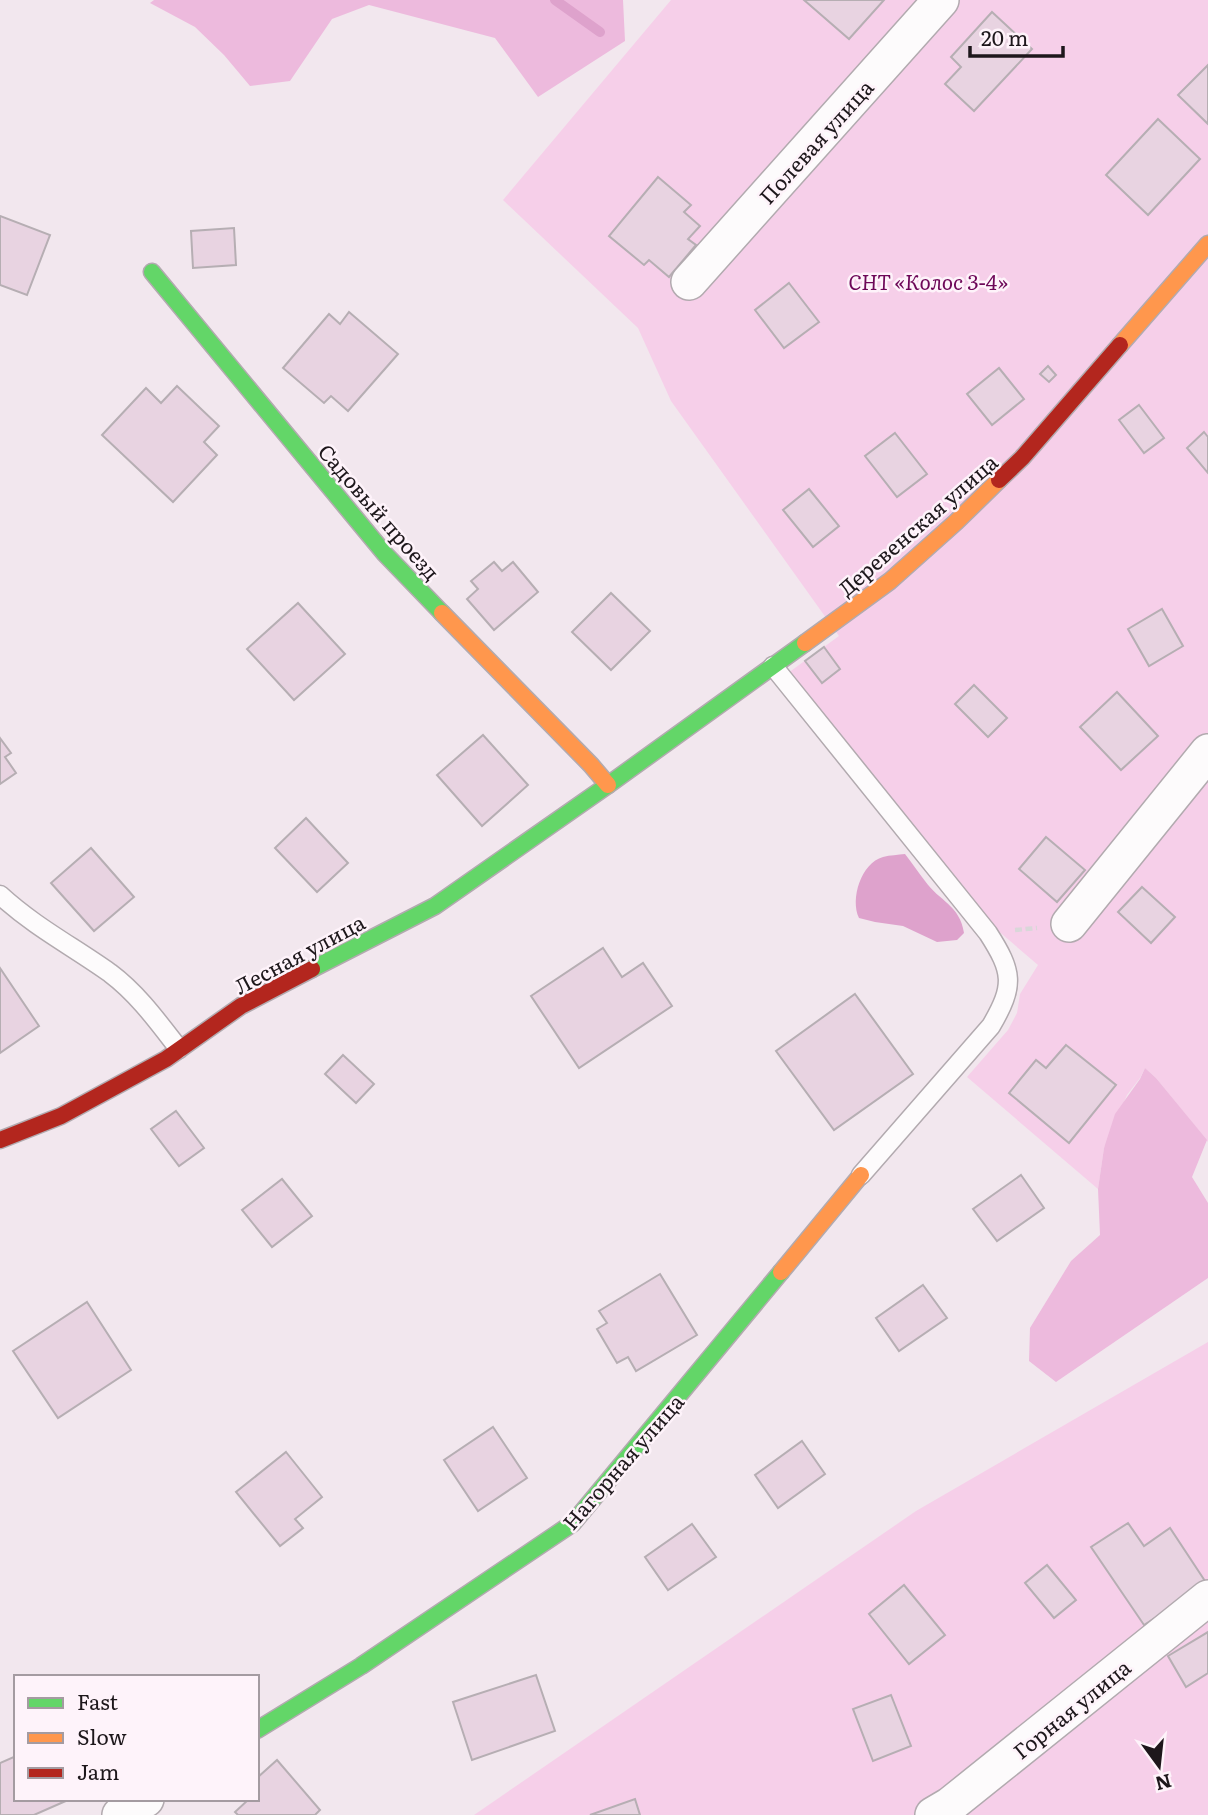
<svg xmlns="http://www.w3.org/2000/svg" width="1208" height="1815" viewBox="0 0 1208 1815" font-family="Literata,serif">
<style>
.green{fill:#f6cfe9}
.forest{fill:#edbadd}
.water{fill:#dea2cc}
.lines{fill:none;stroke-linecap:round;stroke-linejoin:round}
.stream{stroke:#dea2cc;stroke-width:10}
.building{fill:#e8d3e1;stroke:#b6aeb3;stroke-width:2}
.lane-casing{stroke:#b2aaaf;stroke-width:21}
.street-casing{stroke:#b2aaaf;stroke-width:38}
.fast-casing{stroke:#b2aaaf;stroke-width:19}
.slow-casing{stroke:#b2aaaf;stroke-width:19}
.jam-casing{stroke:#b2aaaf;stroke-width:19}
.path{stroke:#d9d7d9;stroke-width:4.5;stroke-dasharray:7 3.5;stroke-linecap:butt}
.lane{stroke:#fdfbfc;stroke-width:18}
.street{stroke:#fdfbfc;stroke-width:35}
.fast{stroke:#63d668;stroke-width:16}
.slow{stroke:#ff974d;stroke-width:16}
.jam{stroke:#b3261e;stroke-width:16}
.labels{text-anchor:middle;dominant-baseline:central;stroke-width:5;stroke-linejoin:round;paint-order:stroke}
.street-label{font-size:21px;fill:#1d171b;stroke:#fef3fa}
.park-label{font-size:21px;font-style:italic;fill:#6d0758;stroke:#fef3fa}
</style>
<rect width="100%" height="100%" fill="#f2e7ee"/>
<g class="green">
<path d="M671,0h537v1142l-52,-64 -11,-10 -5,10 -13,17 -23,53 -6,41 -131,-112 41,-47 9,-17 3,-19 18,-29 -42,-36 -208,-256 51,-37 -168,-235 -33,-73 -135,-128z"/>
<path d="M1208,1342v473h-734l442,-304z"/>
</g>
<g class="forest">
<path d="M154,0h469l2,41 -87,56 -43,-59 -126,-33 -37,14 -42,62 -40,5 -26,-31 -29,-28 -45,-24z"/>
<path d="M1145,1068l11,10 51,62 -15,37 16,26v75l-152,104 -27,-21 1,-33 41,-67 29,-26 -2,-46 6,-41 11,-34 25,-35z"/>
</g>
<path class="water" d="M905,854c7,9 13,18 20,27 14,20 35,24 39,52l-7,7 -20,2 -34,-16 -28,-4 -16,-4c-9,-19 2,-55 24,-61 7,-2 15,-2 22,-3z"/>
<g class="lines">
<path class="stream" d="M555,0l45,32"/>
</g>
<g class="building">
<path d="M804,0h80l-35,39z"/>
<path d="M992,12l40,37 -58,62 -29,-27 16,-17 -10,-10z"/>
<path d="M1208,65v59l-30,-29z"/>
<path d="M1158,119l42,40 -52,56 -42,-40z"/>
<path d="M658,177l33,28 -7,7 16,14 -12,13 8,6 -27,32 -20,-17 -5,5 -35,-29z"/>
<path d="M0,216l50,19 -23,60 -27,-10z"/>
<path d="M234,228l2,37 -43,3 -2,-37z"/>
<path d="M789,283l30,39 -35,26 -29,-38z"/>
<path d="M349,312l49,42 -50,57 -17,-15 -7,7 -41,-35 46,-54 11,10z"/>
<path d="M1048,366l8,9 -7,7 -9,-8z"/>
<path d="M999,368l25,31 -32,26 -25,-31z"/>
<path d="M177,386l42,40 -15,16 13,13 -44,47 -71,-67 44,-47 15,15z"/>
<path d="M1139,405l25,33 -20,15 -25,-33z"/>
<path d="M1204,432l4,5v36l-21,-25z"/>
<path d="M895,433l32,41 -30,23 -32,-41z"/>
<path d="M809,489l30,37 -26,21 -30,-37z"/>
<path d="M494,562l8,9 11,-9 25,30 -44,38 -27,-31 11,-10 -7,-8z"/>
<path d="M611,593l39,38 -39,39 -39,-38z"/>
<path d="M298,603l47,51 -51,46 -47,-51z"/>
<path d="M1162,609l21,37 -34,20 -21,-37z"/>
<path d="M824,647l16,22 -18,14 -17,-22z"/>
<path d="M974,685l33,33 -19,19 -33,-33z"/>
<path d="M1117,692l41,44 -37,34 -41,-43z"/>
<path d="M483,735l45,50 -46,41 -45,-51z"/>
<path d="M0,738l11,15 -6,4 11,16 -16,11z"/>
<path d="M306,818l42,45 -31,29 -42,-44z"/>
<path d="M1046,837l39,33 -28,32 -38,-33z"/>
<path d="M91,848l43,49 -40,34 -43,-48z"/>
<path d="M1142,887l33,30 -24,26 -33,-31z"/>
<path d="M603,948l19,29 21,-14 29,43 -93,62 -48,-72z"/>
<path d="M0,968l39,58 -39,27z"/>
<path d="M855,994l58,80 -79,56 -58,-79z"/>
<path d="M1066,1045l50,40 -47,58 -60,-50 27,-33 10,8z"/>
<path d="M343,1055l31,29 -18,19 -31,-29z"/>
<path d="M176,1111l28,37 -25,18 -28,-37z"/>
<path d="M1021,1175l23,33 -47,33 -24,-32z"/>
<path d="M282,1179l30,37 -40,31 -30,-37z"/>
<path d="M660,1274l37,61 -61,36 -8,-14 -11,6 -20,-34 10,-6 -8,-12z"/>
<path d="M923,1285l24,33 -48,33 -23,-33z"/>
<path d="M87,1302l44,68 -73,48 -45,-67z"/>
<path d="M493,1427l34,51 -49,33 -34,-51z"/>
<path d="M802,1441l23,33 -47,34 -23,-33z"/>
<path d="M286,1452l36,45 -27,22 8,9 -23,18 -44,-54z"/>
<path d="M1128,1523l16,23 26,-18 37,56 -63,41 -53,-78z"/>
<path d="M692,1524l24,33 -48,33 -23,-33z"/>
<path d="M1047,1565l29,35 -22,18 -29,-35z"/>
<path d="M904,1585l41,50 -36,29 -40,-50z"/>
<path d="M1208,1632v41l-22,14 -18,-31z"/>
<path d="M536,1675l19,56 -83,29 -19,-58z"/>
<path d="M891,1695l20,51 -38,15 -20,-52z"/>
<path d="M16,1756v43l52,1 -34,15h-34v-52z"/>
<path d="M277,1760l43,50 -5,5h-77l-3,-3 14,-13h8v-21z"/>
<path d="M635,1799l5,16h-50z"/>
</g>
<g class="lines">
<defs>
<g id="lane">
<path d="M773,666l215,267c25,39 27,52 3,93l-130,149"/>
<path d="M0,895c35,32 72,51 110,78 28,21 48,49 69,76"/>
</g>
<g id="street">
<path d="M689,282l252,-282"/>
<path d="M1069,924l139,-172"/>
<path d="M120,1815l26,-16"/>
<path d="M933,1815l17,-10 258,-207"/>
</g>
<g id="fast">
<path d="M152,272l233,282 57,59"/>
<path d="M312,969l123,-63 173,-121 197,-142"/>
<path d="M257,1730l104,-64 212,-143 208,-251"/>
</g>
<g id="slow">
<path d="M1120,345l88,-101"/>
<path d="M442,613l149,152 17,20"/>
<path d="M805,643l85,-62 66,-59 43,-42"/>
<path d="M781,1272l80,-97"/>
</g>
<g id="jam">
<path d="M999,480l23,-22 98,-113"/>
<path d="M0,1140l61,-24 105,-57 75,-53 71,-37"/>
</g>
</defs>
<use href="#lane" class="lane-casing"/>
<use href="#street" class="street-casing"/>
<use href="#fast" class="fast-casing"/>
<use href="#slow" class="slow-casing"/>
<use href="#jam" class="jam-casing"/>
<path class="path" d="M1015,930l22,-2"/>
<use href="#lane" class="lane"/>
<use href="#street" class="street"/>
<use href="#fast" class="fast"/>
<use href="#slow" class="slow"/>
<use href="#jam" class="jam"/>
</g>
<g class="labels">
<g class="street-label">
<text transform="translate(815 141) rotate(-48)">Полевая улица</text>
<text transform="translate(380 511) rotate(49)">Садовый проезд</text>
<text transform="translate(917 524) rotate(-41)">Деревенская улица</text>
<text transform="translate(299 953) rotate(-28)">Лесная улица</text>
<text transform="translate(622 1461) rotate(-49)">Нагорная улица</text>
<text transform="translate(1071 1708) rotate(-39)">Горная улица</text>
</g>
<g class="park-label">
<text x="928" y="280">СНТ «Колос 3-4»</text>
</g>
</g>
<rect x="14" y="1675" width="245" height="126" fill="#fef3fa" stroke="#a49ba1" stroke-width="2"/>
<rect x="28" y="1698" width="35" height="10" fill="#63d668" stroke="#a49ba1" stroke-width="2"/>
<text x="77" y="1710" font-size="21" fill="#1d171b">Fast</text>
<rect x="28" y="1733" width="35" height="10" fill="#ff974d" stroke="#a49ba1" stroke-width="2"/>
<text x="77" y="1745" font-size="21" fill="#1d171b">Slow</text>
<rect x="28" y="1768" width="35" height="10" fill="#b3261e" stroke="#a49ba1" stroke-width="2"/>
<text x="77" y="1780" font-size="21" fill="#1d171b">Jam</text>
<g transform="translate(1159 1766) rotate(165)" stroke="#fef3fa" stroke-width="5" paint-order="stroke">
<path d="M0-5L12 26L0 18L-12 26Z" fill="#1d171b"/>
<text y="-10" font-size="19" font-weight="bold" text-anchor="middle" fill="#1d171b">N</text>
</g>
<path d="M970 46v10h93v-10" fill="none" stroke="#1d171b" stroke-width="3.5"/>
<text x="981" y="46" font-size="21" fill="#1d171b" stroke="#fef3fa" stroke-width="5" paint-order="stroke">20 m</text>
</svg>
